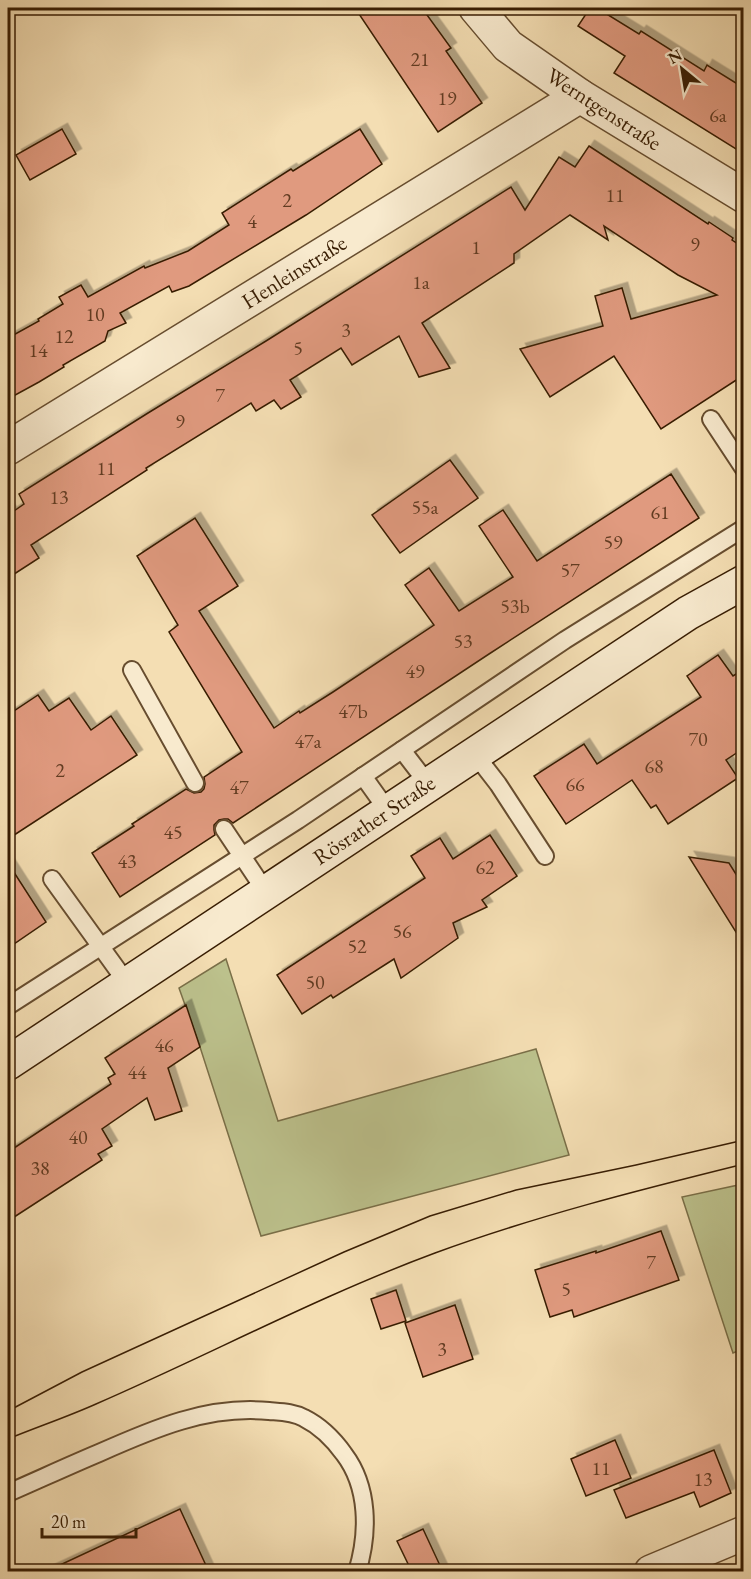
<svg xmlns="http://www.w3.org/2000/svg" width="751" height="1579" viewBox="0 0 751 1579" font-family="'EB Garamond',serif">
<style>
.green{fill:#bcc18c;stroke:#7a6f48;stroke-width:1.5}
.building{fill:#e09a7f;stroke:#381d03;stroke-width:1.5;filter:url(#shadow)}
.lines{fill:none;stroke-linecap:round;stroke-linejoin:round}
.service-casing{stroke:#674d2f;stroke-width:20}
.minor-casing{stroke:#674d2f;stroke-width:36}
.secondary-casing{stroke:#381d03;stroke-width:36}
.service{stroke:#f8eace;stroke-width:16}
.minor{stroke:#f8eace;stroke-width:33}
.secondary{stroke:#f8eace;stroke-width:33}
.tram{stroke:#381d03;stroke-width:1.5}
.labels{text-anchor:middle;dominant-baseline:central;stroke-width:4.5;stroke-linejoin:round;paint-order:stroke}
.number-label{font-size:20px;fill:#623c22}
.street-label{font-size:22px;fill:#381d03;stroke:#f8eace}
</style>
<defs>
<filter id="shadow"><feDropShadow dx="5.5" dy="-5.5" stdDeviation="0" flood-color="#0004"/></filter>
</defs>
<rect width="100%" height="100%" fill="#f4deb3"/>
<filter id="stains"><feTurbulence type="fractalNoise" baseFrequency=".00333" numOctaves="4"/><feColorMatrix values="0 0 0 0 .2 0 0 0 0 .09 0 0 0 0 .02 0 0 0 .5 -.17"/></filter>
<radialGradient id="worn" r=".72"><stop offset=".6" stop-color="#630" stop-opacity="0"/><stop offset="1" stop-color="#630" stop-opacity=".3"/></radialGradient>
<g class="green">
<path d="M226,959l52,162 258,-72 33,106 -308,81 -61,-189 -21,-59z"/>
<path d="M743,1184v165l-10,4 -51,-156z"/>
</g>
<g class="building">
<path d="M355,8h67l29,40 -5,3 36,52 -44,29z"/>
<path d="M590,8h7l42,26 2,-3 63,40 3,-6 37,23v66l-130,-81 11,-17 -47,-30z"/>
<path d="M62,129l14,25 -46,26 -14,-25z"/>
<path d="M360,129l22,35 -76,51 -117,71 -17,6 -3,-6 -49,27 6,10 -18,8 -3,10 -42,24 1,2 -25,15 -31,17v-61l31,-17 -1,-2 25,-15 -4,-7 22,-12 7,12 56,-31 1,2 43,-17 41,-26 -7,-12 69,-44 2,2z"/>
<path d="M589,146l119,78 1,-2 24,16 -1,2 12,8v127l-83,54 -47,-73 -64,41 -30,-48 83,-23 -8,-30 27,-8 9,31 86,-24 -39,-20 -74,-49 4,14 -38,-25 -56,39v9l-92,60 28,45 -31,9 -20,-41 -47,29 -11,-17 -51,32 11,17 -20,12 -7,-9 -18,11 -5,-8 -105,65 1,2 -116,75 8,13 -31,20v-71l3,6 13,-9 -5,-10 129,-81 118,-72 245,-154 14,23 34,-53 16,10z"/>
<path d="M450,460l28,38 -78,55 -28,-38z"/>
<path d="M671,474l28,44 -210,136 -256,169 -5,-4h-4l-5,1 -5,5v5l1,5 -95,62 -28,-44 42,-27 -2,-2 54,-35 8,4 7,-1 3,-3 1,-5 -1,-7 38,-25 -73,-120 9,-7 -41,-69 58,-38 43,68 -39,25 75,117 25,-17 1,2 33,-21 101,-67 -29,-40 24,-17 30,43 54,-34 -34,-51 24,-16 34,51z"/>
<path d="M718,655l15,21 11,-7v76l-6,7 -12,8 12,18 -70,46 -12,-19 -5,3 -19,-28 -66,44 -32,-48 50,-32 13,20 104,-67 -14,-21z"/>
<path d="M38,695l11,16 20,-13 22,32 20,-14 26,39 -129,84v-124z"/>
<path d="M490,835l27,41 -35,24 5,7 -34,16 5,15 -57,40 -7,-19 -61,39 -2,-3 -29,19 -25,-39 148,-97 -14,-22 29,-18 13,21z"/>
<path d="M689,857l40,6 15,24v58z"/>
<path d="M8,863l38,59 -38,26z"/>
<path d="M186,1005l14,42 -32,21 14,43 -27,9 -8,-22 -45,31 10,17 -14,8 4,6 -94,61v-69l103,-68 -3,-6 7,-4 -10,-16z"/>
<path d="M661,1231l18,49 -105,37 -2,-7 -22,7 -15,-47 61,-19v2z"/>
<path d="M396,1290l10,31 -25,8 -10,-30z"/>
<path d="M455,1305l18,54 -50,18 -18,-54z"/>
<path d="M615,1440l16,38 -45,18 -15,-37z"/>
<path d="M714,1450l17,43 -31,14 -6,-15 -68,26 -12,-28z"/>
<path d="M180,1509l29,63h-164z"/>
<path d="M423,1529l20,43h-31l-15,-31z"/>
</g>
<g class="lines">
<defs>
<g id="service">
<path d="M711,419l33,50"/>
<path d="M132,670l63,113"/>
<path d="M402,750l26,34"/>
<path d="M474,753l24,31 47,72"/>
<path d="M363,776l25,35"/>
<path d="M224,829l42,63"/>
<path d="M52,879l75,104"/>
<path d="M8,1006l290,-186 267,-180 179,-112"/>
<path d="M8,1493c30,-13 60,-27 91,-40 54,-24 109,-48 170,-42 12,1 24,1 35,7 16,8 30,22 40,36 25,33 25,79 13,118"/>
</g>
<g id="minor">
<path d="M476,8l32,38 72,50 164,100"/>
<path d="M8,448l572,-352"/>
<path d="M651,1572l93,-39"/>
</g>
<path id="secondary" d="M8,1063l680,-450 56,-31"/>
</defs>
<use href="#service" class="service-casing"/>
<use href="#minor" class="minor-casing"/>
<use href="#secondary" class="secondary-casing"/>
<use href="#service" class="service"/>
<use href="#minor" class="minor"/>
<use href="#secondary" class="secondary"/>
<g class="tram">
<path d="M8,1411l74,-39 262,-120 86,-36 86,-26 120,-25 108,-25"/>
<path d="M8,1439c29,-12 59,-22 88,-35 113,-49 223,-108 339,-151 101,-37 204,-63 309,-89"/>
</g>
</g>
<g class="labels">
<g class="number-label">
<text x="420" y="59">21</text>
<text x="447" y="98">19</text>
<text x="718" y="115">6a</text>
<text x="615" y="195">11</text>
<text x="287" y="200">2</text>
<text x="252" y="221">4</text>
<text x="695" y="244">9</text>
<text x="476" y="247">1</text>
<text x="421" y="282">1a</text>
<text x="95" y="314">10</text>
<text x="346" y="330">3</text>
<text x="64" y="336">12</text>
<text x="298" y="348">5</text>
<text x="38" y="350">14</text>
<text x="220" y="395">7</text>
<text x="180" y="421">9</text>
<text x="106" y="468">11</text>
<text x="59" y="497">13</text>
<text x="425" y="507">55a</text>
<text x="660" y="512">61</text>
<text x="613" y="542">59</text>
<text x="570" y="570">57</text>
<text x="515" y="606">53b</text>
<text x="463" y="641">53</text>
<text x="415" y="671">49</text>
<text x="353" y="711">47b</text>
<text x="698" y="739">70</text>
<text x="308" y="741">47a</text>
<text x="654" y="766">68</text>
<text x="60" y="770">2</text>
<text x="575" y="784">66</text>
<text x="239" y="787">47</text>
<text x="173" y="832">45</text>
<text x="127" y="861">43</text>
<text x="485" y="867">62</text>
<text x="402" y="931">56</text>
<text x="357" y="946">52</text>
<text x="315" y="982">50</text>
<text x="164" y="1045">46</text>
<text x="137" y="1072">44</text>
<text x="78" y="1137">40</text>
<text x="40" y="1168">38</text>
<text x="651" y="1262">7</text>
<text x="566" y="1289">5</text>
<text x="442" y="1349">3</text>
<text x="601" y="1468">11</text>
<text x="703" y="1479">13</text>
</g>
<g class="street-label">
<text transform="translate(604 109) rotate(33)">Werntgenstraße</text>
<text transform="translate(294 272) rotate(-32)">Henleinstraße</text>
<text transform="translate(374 820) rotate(-34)">Rösrather Straße</text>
</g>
</g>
<rect width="751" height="1579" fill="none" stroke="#f4deb3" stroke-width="30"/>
<rect x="9" y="9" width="733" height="1561" fill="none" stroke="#381d03" stroke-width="3"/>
<rect x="15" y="15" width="721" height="1549" fill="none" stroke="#381d03" stroke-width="1.5"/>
<g transform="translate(682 69) rotate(330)" stroke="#f8eace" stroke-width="4.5" paint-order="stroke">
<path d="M0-4.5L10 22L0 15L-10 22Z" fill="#381d03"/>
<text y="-9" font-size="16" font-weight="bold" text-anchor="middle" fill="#381d03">N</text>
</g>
<path d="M42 1528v9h94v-9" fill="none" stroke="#381d03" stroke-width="3"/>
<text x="51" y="1528" font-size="18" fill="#381d03" stroke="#f8eace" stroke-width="4.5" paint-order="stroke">20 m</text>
<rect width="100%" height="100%" filter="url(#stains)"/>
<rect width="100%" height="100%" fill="url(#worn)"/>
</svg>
